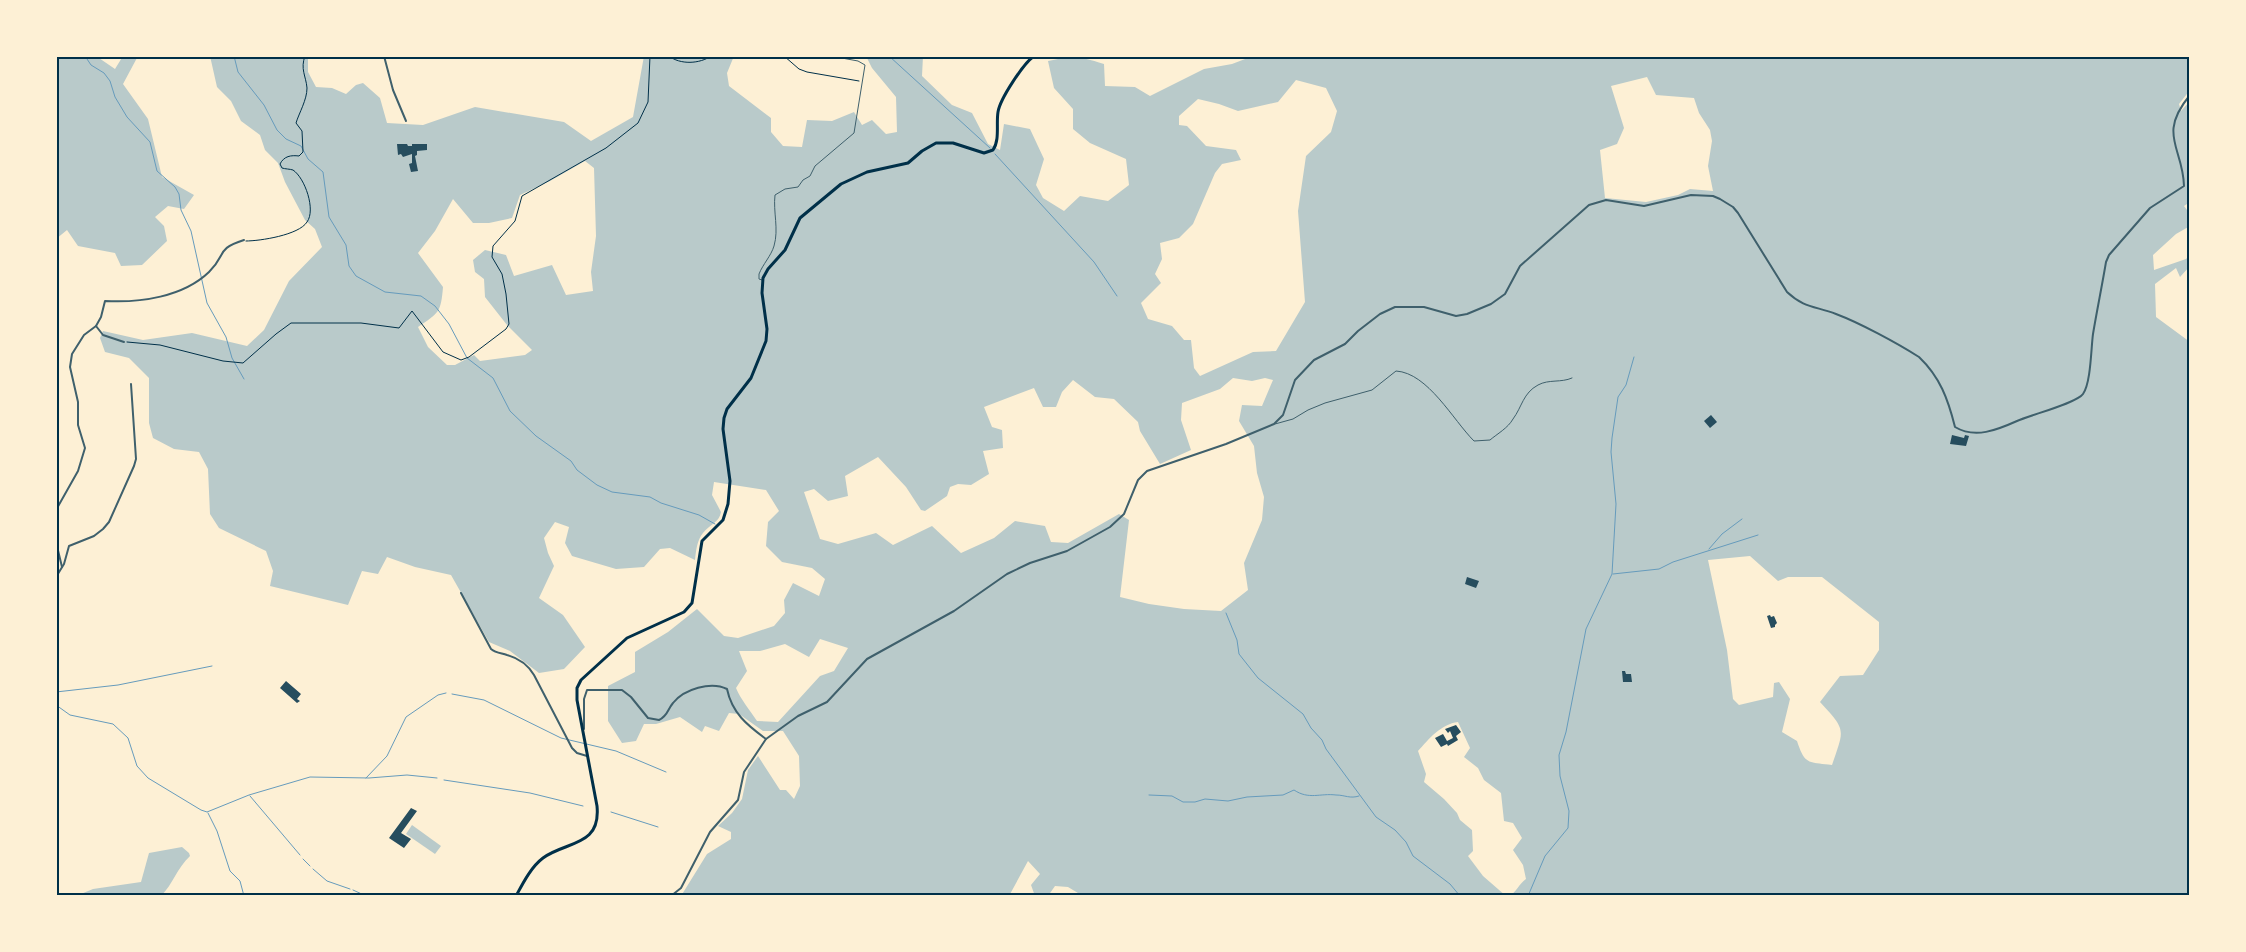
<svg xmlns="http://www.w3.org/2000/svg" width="2246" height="952" viewBox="0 0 2246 952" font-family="'Libre Baskerville',serif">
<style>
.green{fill:#b9caca;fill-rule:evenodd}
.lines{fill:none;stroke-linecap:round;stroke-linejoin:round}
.stream{stroke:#669bbc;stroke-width:1}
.building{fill:#264d5e}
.path{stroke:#003049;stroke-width:1}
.service{stroke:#3f606c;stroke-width:1}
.minor{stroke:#3f606c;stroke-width:2}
.secondary{stroke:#003049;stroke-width:3}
.neatline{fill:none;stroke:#003049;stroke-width:2}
</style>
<rect width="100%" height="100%" fill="#fdf0d5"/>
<g class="green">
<path d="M56,56h40l19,13 8,-13h15l-15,28 25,35 14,58 32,18 -10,14 -16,-3 -13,11 9,9 3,15 -25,24 -21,1 -6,-13 -37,-7 -11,-16 -11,9z"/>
<path d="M210,56h98v16l8,15 16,1 14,6 10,-9 7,-2 17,15 7,25 36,2 52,-18 89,15 27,19 42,-24 11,-61h90l-7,17 2,13 42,32v14l12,14 19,1 5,-27 25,1 22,-9 8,13 10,-5 14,14 11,-2 -1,-35 -24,-29 -6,-12h57l-1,20 30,29 20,8 16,31 12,6 4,-26 26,5 14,30 -8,26 7,13 21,13 16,-15 28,5 21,-16 -3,-26 -36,-16 -17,-14v-20l-19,-21 -6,-27c26,-6 31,-5 56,3l1,22 30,1 15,9 54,-27 28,-5 21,-8h937v34l-11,14 2,7 9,-10v101l-6,4 6,8v12l-14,8 -23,21 1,15 32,-11 4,-4v11l-10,11 -4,-9 -21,16 1,33 34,25v554h-680c6,-4 9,-12 16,-17l-3,-14 -10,-15 9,-12 -9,-15 -9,-2 -3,-28 -17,-13 -6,-12 -14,-11 6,-9 -12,-26c-17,2 -29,17 -40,29l8,23 -2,8 20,17 13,14 3,7 12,10 1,21 -5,5 15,20 23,20h-423l-15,-9 -13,-1 -7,10h-13l-4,-11 9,-11 -12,-13 -19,35h-328l26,-42 24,-15v-7l-13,-6 14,-13 10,-14 6,-29 10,-14 22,34h6l8,9 6,-13 -1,-30 -16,-25h-20l-24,-17 -10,-1 -10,18 -14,-5 -3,6 -22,-15 -24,7h-12l-8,17 -14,2 -14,-22v-35l27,-14v-20l33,-20 29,-23 27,27 14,2 36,-12 11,-13 -1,-13 9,-17 26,13 6,-17 -13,-11 -30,-6 -16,-16 2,-24 11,-11 -13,-21 -52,-8 -2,13 9,17c-2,11 -11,12 -18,21 -6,7 -7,18 -8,27l-25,-12 -10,1 -16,18 -28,2 -44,-13 -7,-13 4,-16 -14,-5 -11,16 4,15 6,13 -15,32 24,17 22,32 -21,22 -25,4 -29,-22 -21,-9 -38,-67 -36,-8 -28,-10 -9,17 -16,-3 -14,34 -78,-19 3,-15 -7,-20 -47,-23 -9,-14 -2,-45 -9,-17 -25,-3 -21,-11 -4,-15v-45l-20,-20 -24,-6 -5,-14 3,-7 40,9 49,-7 55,13 17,-16 25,-49 33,-34 -7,-18 -10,-9 -20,-38 -7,-19 -13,-13 -5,-15 -19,-14 -10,-20 -14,-14zM1647,77l9,18 38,3 5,15 11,17 2,11 -4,25 5,25 -23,-2 -12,6 -32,7 -41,-4 -5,-48 17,-6 7,-16 -13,-42zM1296,80l30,8 11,23 -6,21 -25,24 -8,55 7,91 -29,49 -23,1 -53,24 -6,-8 -3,-28h-7l-12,-14 -24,-7 -7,-16 20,-20 -6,-9 7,-15 -2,-16 19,-5 14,-14 22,-51 7,-9 19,-4 -5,-10 -30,-4 -19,-20 -8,-1v-9l19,-17 21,5 19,7 40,-9zM585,161l9,7 2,68 -5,36 2,19 -27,4 -14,-30 -38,11 -8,-21 -21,-5 -12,10 2,12 9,7 1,18 22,28 25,25 -7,5 -45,6 -6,-6 -19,10h-8l-19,-18 -10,-20c21,-14 23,-15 25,-40l-25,-34 17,-22 18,-32 20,24h16l23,-5 8,-23 30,-14zM1233,378l19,3 13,-3 8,2 -11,26 -20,-1 -3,16 15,25 3,27 7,24 -2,23 -18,43 4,27 -27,21 -37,-2 -35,-5 -29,-7 9,-77 -10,-6 -51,29 -17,-1 -6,-16 -30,-5 -21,17 -33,15 -29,-27 -39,19 -17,-12 -38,11 -18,-5 -16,-47 10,-3 14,12 20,-5 -3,-20 33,-19 28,30 15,23 4,1 22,-15 3,-9 8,-3 13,1 18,-11 -6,-23 20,-3 -1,-18 -10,-3 -8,-20 50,-19 9,19h13l6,-15 11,-12 22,17 19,2 24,23 2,9 20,33 31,-14 -10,-30 1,-17 38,-14zM1750,556l28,25 10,-4h34l57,45v28l-16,25 -23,1 -20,26c27,29 24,27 12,63 -24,-3 -27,0 -35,-24l-15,-9 8,-33 -11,-17 -5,1 -1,14 -34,8 -6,-6 -6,-49 -19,-90zM820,639l28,9 -14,23 -14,5 -42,46 -21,-1c-7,-11 -16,-21 -21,-33l11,-17 -8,-20h21l25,-7 24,13z"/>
<path d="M412,825l29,21 -6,8 -29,-20z"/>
<path d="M182,847l7,6 1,3c-13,12 -17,28 -29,40h-85l17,-7 48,-7 8,-29z"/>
</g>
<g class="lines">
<g class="stream">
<path d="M85,56l6,9 13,8 6,8 5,16 12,20 23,25 7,29 18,16 4,7 2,16 10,21 16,72 19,34 6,21 12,21"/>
<path d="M234,56l4,16 26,33 13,25 9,9 15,7 7,13 15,13 6,45 17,28 3,21 7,10 29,16 36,4 14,10 14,18 18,34 26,20 17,33 26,25 35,25 6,9 20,15 15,7 38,5 11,6 38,12 16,9"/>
<path d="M889,56l101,92"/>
<path d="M995,154l99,108 23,34"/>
<path d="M1709,549l13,-15 20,-15"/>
<path d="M1613,574l46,-5 14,-7 85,-27"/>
<path d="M1226,613l11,27 2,14 19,24 45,36 8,14 11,12 4,9 50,68 19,13 11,12 7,14 37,28 10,12"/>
<path d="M56,692l62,-7 94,-19"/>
<path d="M452,694l32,6 77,38 55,13 50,21"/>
<path d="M56,705l14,10 43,9 15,14 9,28 11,12 53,32 6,2 42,-17 61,-18 59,1 38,-3 30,3"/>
<path d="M366,778l21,-22 19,-39 32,-22 8,-2"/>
<path d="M444,780l86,13 53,13"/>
<path d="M1149,795l23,1 11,6h12l10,-3 23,2 19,-4 36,-2 11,-5c15,10 26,3 42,5 9,0 14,4 23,1"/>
<path d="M250,796l50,59"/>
<path d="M611,812l47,15"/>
<path d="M208,813l9,18 13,40 10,10 4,15"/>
<path d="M303,859l7,7"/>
<path d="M313,869l14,12 23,8"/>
<path d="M353,890l13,6"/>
<path d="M1528,896l17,-40 23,-28 1,-17 -9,-35 -1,-21 7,-23 20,-103 26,-55 4,-70 -5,-52 1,-14 6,-41 8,-12 8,-28"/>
</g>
</g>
<g class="building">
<path d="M397,144h10l1,2h4v-2h15v6l-10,1v4l-2,1 3,15 -7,1 -2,-8 3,-1v-9l-9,3 -2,-3 -3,1z"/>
<path d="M1711,415l6,7 -7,6 -6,-7z"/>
<path d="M1952,435l12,3 1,-3 4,1 -3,10 -16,-2z"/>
<path d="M1467,577l12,4 -3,7 -11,-4z"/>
<path d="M1770,615l1,2 3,-1 3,7 -2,2v2l-4,1 -4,-12z"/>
<path d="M1622,671h3l1,3h5l1,8h-9z"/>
<path d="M286,681l15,13 -4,5 3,2 -3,2 -17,-15z"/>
<path d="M1456,725l5,7 -5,4 2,4 -10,6 -1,-2 -6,3 -6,-9 8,-4 4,7 6,-3 -3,-7 -2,2 -3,-4z"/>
<path d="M411,808l6,3 -16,22 10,6 -7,9 -15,-10z"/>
</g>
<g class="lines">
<g class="path">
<path d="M669,56c11,9 31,8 42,0"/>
<path d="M784,56l15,13 8,3 52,9"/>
<path d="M246,241c14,0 53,-6 61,-19 9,-12 -2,-44 -14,-52 -3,-1 -8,-1 -11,-2l-2,-4c4,-8 11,-9 19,-8l4,-4 -1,-21 -6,-8c3,-10 11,-23 11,-35 -1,-12 -7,-19 -2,-32"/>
<path d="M127,342l33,3 63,16 20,2 33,-29 15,-11h70l38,5 13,-17 31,41 18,8 8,-3 37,-28 3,-5 -3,-30 -4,-20 -10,-17 1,-11 22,-25 7,-25 84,-48 32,-25 10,-21 2,-46"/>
</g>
<g class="service">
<path d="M762,280l-3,-1v-5c4,-10 12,-18 15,-28 5,-17 -1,-34 1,-51l10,-6 13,-2 5,-7 7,-4 5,-10 39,-33 11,-68 -7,-4 -27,-5"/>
<path d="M1275,424l18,-5 15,-9 17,-7 47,-13 24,-19c32,2 57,49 78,70l16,-1c7,-6 18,-12 23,-21 9,-12 10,-26 25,-34 11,-6 23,-2 34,-7"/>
</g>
<g class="minor">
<path d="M384,56l9,34 13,31"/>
<path d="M96,326l7,9 21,7"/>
<path d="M56,510l22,-39 7,-23 -7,-23v-23l-8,-35 2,-13 12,-19 12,-9 5,-9 4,-16c35,2 78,-4 104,-29 18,-17 6,-23 35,-32"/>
<path d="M56,542l6,25"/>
<path d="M56,577l8,-13 5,-18 25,-10 9,-7 6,-7 25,-56 2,-7 -5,-75"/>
<path d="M461,593l30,56c5,4 10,4 16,6 11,3 21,10 27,20l38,73 5,5 10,3"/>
<path d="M56,637l2,18 -2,19"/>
<path d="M584,729v-30l3,-9h35l9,7 17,21 11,2c9,-4 8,-10 14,-17 11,-14 38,-22 54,-14 5,24 20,36 39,50"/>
<path d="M671,896l10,-8 29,-56 28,-32 6,-28 22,-33 32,-23 29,-14 40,-43 87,-48 53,-37 23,-11 37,-12 43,-24 14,-13 14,-34 9,-9 79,-27 48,-20 9,-9 12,-35 19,-20 31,-16 13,-13 22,-17 15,-7h29l32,9 11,-2 24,-10 14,-10 15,-28 69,-61 17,-5 38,6 47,-11 22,1 7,3 13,8 5,6 49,79c17,16 28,14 49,22 24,9 61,29 83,43 21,20 29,42 36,70 20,12 42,3 62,-6 13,-6 60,-18 66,-27 8,-11 8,-46 10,-60 4,-24 9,-48 13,-72l3,-7 41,-47 34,-22c-1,-39 -27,-51 6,-91"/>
</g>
<path class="secondary" d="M516,896c7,-13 15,-29 27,-38 23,-17 58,-11 54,-52l-20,-106v-12l4,-8 46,-42 57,-26 8,-9 10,-62 21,-21 5,-16 2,-23 -7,-52 1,-11 3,-9 24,-31 15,-37 1,-12 -5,-36 1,-15 5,-9 17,-19 15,-32 41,-34 26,-12 41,-9 14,-12 14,-8h17l31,10 9,-3c7,-10 3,-26 5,-38 2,-13 25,-48 36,-56"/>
</g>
<rect width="2246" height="952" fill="none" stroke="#fdf0d5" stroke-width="115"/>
<rect x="58" y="58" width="2130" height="836" class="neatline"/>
</svg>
